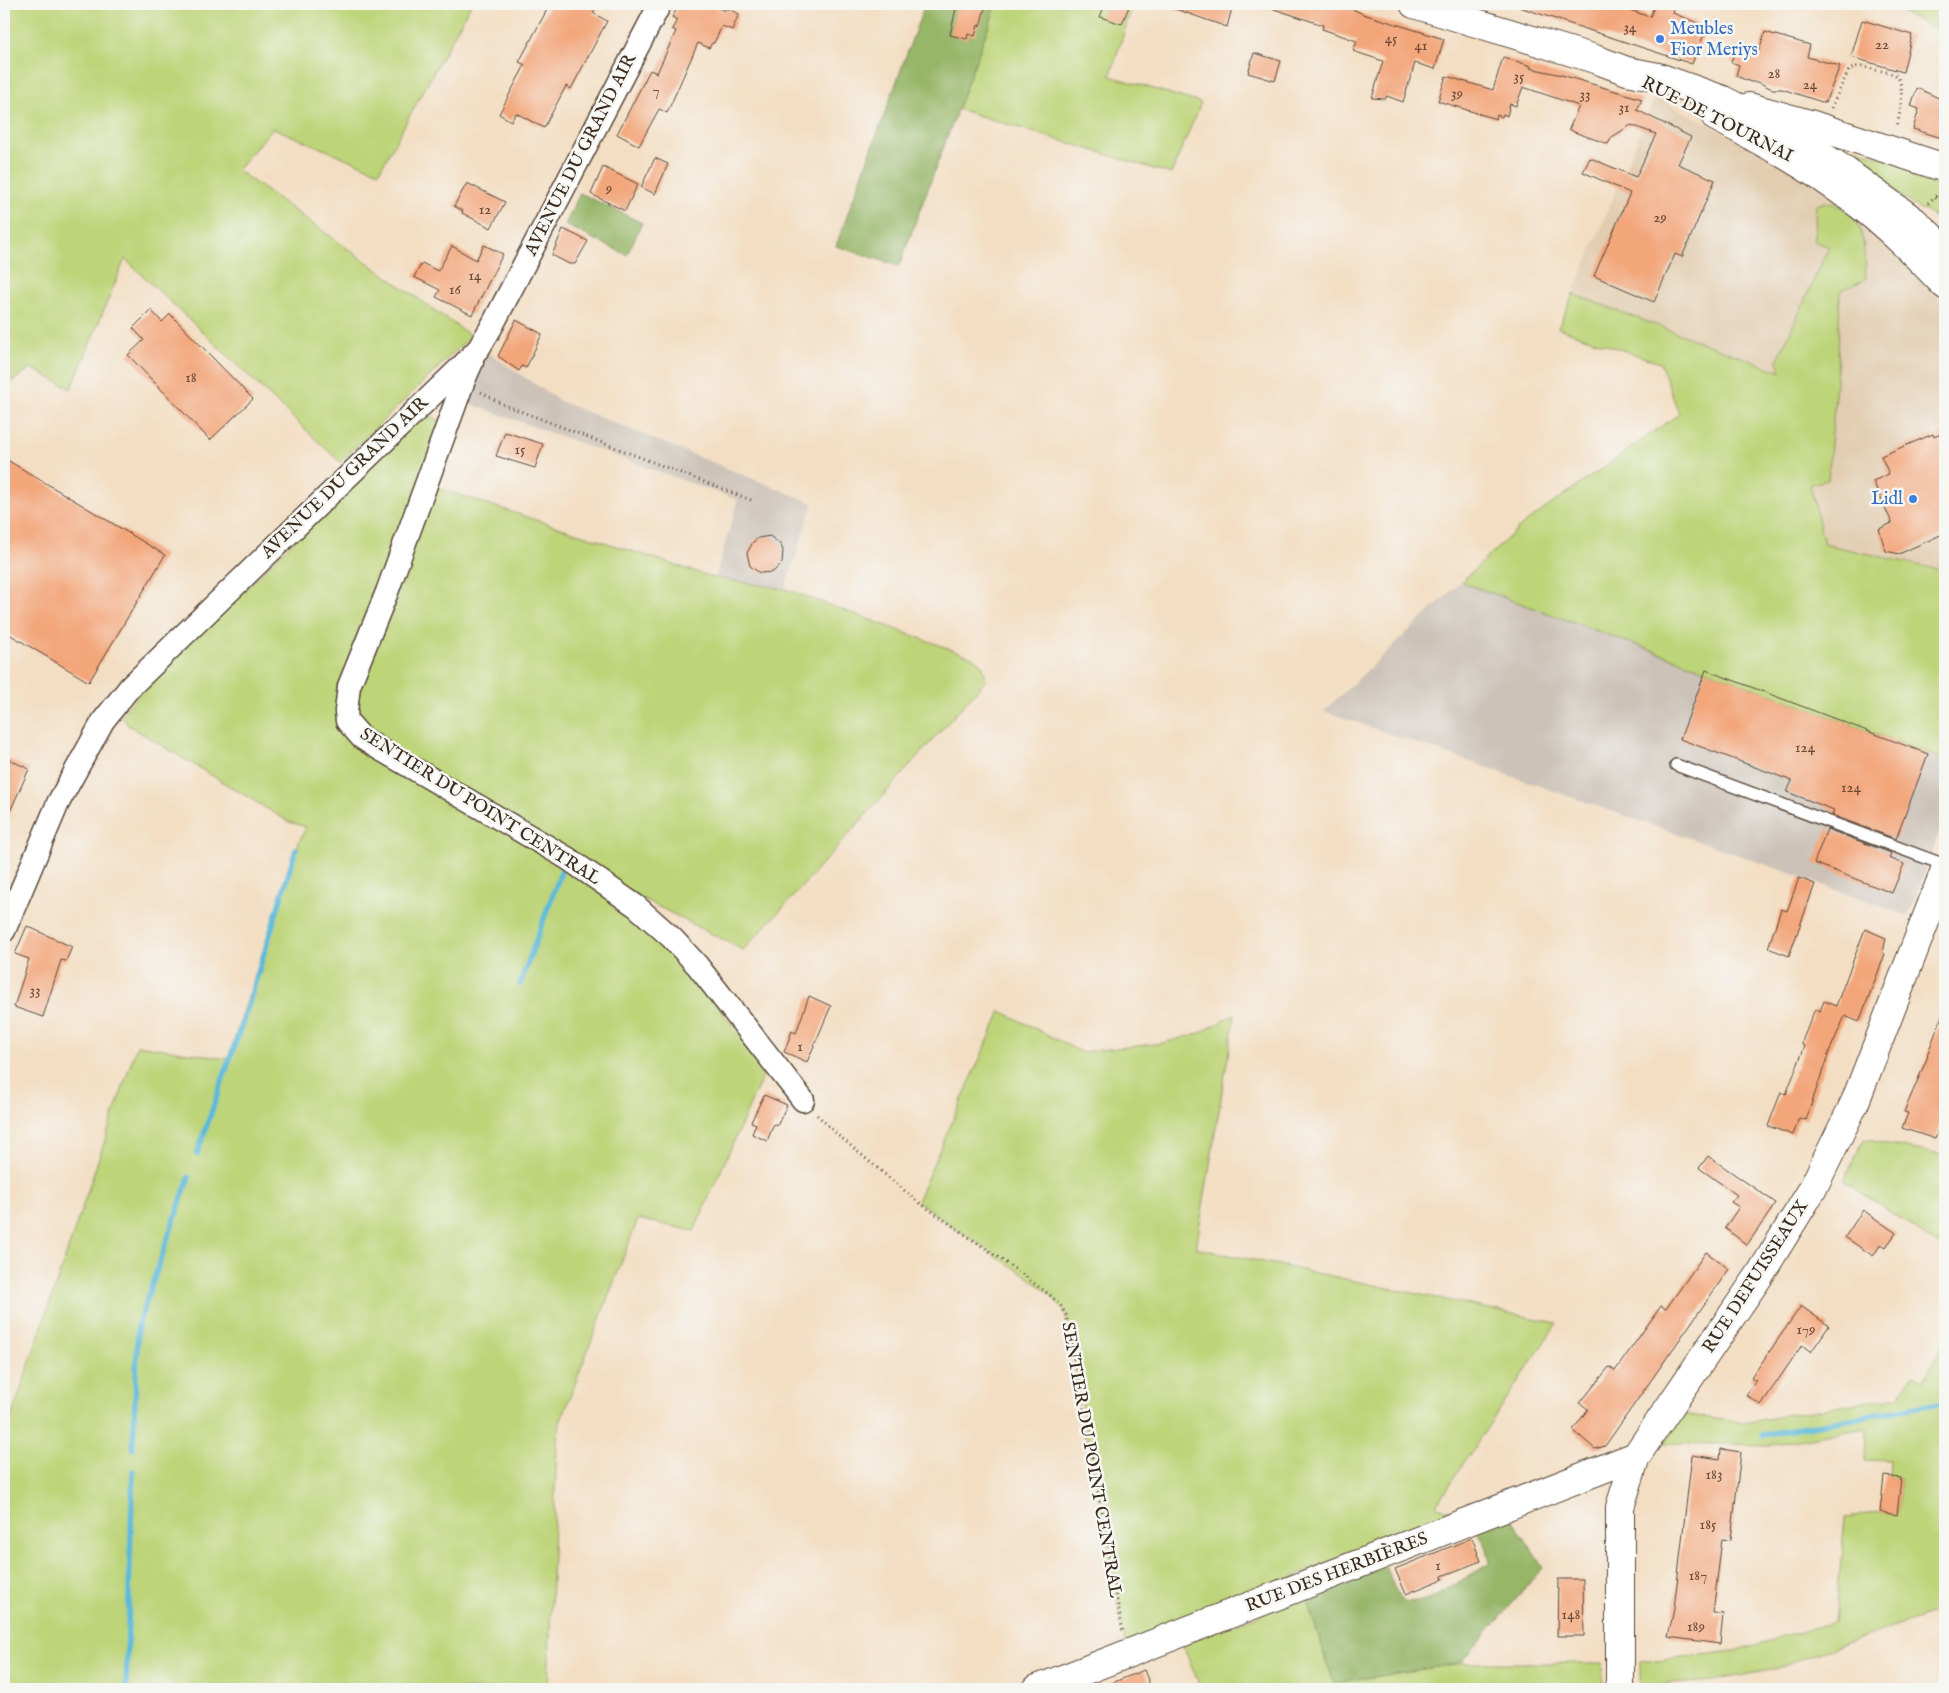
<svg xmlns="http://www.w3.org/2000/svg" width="1949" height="1693" viewBox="0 0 1949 1693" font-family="'IM FELL English',serif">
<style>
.built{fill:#e2cdb1}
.industrial{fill:#ccc2b8}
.green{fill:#bdd478;stroke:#7c7f4b}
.forest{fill:#96b668;stroke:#687043}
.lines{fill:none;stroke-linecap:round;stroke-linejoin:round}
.stream{stroke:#5cb9da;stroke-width:5.5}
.building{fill:#f3a67a}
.lane-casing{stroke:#574537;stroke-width:14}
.street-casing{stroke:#574537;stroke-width:25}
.secondary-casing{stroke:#574537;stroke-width:30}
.primary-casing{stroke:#574537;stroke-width:30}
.path{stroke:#574537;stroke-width:3;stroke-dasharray:1 4;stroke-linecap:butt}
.lane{stroke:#fff;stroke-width:11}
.street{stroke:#fff;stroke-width:22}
.secondary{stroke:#fff;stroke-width:28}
.primary{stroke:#fff;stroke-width:28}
.shop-dot{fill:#3f7fe0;stroke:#f6f6f2;stroke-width:2}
.labels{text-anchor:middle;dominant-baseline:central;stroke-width:5;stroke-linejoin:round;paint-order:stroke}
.number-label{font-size:15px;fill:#694935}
.shop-label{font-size:18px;fill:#366cbe;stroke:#f6f6f2;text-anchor:start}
.street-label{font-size:18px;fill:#3b2a1e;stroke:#f6f6f2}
</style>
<rect width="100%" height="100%" fill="#f6f6f2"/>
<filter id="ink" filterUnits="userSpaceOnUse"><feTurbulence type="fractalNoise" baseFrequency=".02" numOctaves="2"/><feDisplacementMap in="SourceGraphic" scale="10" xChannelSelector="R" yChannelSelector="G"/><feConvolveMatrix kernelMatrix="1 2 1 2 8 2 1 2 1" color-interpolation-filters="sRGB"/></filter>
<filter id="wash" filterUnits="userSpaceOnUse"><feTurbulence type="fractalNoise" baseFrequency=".0096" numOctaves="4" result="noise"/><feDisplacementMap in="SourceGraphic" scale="20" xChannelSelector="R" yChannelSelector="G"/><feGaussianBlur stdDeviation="1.12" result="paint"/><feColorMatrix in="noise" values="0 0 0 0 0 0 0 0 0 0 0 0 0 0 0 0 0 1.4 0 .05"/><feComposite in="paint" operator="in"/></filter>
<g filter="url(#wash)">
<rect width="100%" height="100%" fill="#f3dec3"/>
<path class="built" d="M1655,97l132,67 74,48 84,82v277l-121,-27 -42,-172 -209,-78z"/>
<g class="industrial">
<path d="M484,350l76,51 253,102 -28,86 -70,-11 23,-78 -273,-98z"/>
<path d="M1461,582l245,88 239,90v57l-36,99 -119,-43 -466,-162z"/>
</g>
<g class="green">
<path d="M4,4h467l-92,168 -106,-44 -36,42 234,166 -131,126 -215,-203 -54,130 -40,-21 -27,19z"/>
<path d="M997,4h136l-23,72 91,27 -30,71 -214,-65z"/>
<path d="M1886,4h59v30z"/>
<path d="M1854,148l91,30v45l-33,-19 -63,-48z"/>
<path d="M1824,202c42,5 40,44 42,77l-26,12 -2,67 -10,122 -18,4 14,60 121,27v189l-239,-90 -245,-88 61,-57 157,-111 -19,-51 -102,-35 15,-34 208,78 -4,-11 52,-114 -15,-6c3,-14 0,-22 2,-35z"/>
<path d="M425,411l17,12 -101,298 223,143 110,85 92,120 -72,162 -56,-12 -78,204 -3,18 -9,248h-544v-250l133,-394 91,14 68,-210 10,-22 -17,-5 -161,-97 -7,-10 21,-24z"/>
<path d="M435,487l280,91 70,11 187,68 11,9 3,14 -196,220 -47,50 -127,-65 -241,-144 -24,-32z"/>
<path d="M1001,1011l80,41 82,-9 37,-10 35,-19 -39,234 361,75 -121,182 20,8 -331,131 -59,-329c-14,-26 -46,-43 -70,-59 -26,-18 -53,-36 -79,-55z"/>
<path d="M1864,1139l81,17v93l-101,-68z"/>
<path d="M1945,1341v268l-179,62 -53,10 -73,5v-24l94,-11 101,-29 10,-105 35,-5 17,2 4,-36 -12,-1 1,-16 -25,-1 1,-32 -96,17 -105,-2 18,-29 60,9 156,-27 13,-22 12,6z"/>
<path d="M1306,1598l28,85 127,-20h142l1,26h-403l-19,-45z"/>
</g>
<g class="forest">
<path d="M925,4h72l-98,262 -63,-20z"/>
<path d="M580,193l62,30 -15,32 -62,-30z"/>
<path d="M1510,1516l33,52 -82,95 -127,20 -28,-85 79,-32 13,30 8,6 23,-2 61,-37 -3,-15 -10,-19z"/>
</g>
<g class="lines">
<g class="stream">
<path d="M520,984l44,-120"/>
<path d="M197,1154l51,-148 48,-157"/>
<path d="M1762,1435l183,-33"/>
<path d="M133,1449l5,-124 51,-148"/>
<path d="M126,1689l7,-218"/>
</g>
</g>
<g id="blocks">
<g class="building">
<path d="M550,4h48l-5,9 14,8 -36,68 -5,-3 -22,42 -28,-15 -5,8 -12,-7 26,-49 -6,-3z"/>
<path d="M680,4h31l13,7 2,-3 13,6 -7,16 -10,-4 -8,17h-2l-3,5 -11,-5 -31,70 -8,-4 -20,37 -22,-12 33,-64 7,3 19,-42 -4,-2 5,-9 -5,-3z"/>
<path d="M957,4h29l-6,22 -2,-1 -3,11 -7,-2 -1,5 -17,-4z"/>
<path d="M1105,4h25l-8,20 -22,-7z"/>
<path d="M1167,4h66l-6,23 -60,-21z"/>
<path d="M1269,4h73l21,10 81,25 -9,30 -20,-6 -12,39 -16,-6 -2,3 -13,-1 11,-37 -30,-10 4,-10 -35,-12 1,-4 -55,-18z"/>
<path d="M1519,4h103l-1,3 29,10 5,-13h21l-3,9 34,14 -15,37 -173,-57z"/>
<path d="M1862,20l50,15 -9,37 -52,-15z"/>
<path d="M1765,32l45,13 -3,12 33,9 -15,37 -43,-14h-10l-14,-7h-7l-15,-6 3,-11 -8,-3 5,-15 22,6z"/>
<path d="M1254,53l27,8 -6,20 -27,-8z"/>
<path d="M1503,57l28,9 -1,2 32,7 80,24 -5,11 54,27 -13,27 37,16 -33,77 -7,-3 -21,48 -60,-26 36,-83 -47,-21 7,-14 46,19 20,-43 -25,-9 -19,12 -4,7 -34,-12 -5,-3 10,-23 -56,-19 -7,19 -6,-2 -3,12 -4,-2 -1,3 -5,-2 -1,4 -58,-18 8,-25 47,14z"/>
<path d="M1917,88l28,13v38l-32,-10 6,-20 -8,-3z"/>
<path d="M655,158l13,6 -13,30 -14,-7z"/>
<path d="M603,167l35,17 -13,27 -34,-17z"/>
<path d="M467,183l38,19 -14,26 -29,-15 1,-2 -9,-5z"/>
<path d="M563,229l25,12 -13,23h-6l-17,-9z"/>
<path d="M484,245l19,9 -31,61 -36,-18 4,-7 -26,-13 8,-14 16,8 14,-25 24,14z"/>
<path d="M151,310l11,12 8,-8 83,85 -43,41 -82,-85 16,-15 -11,-12z"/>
<path d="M516,320l26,14 -16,34 -4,-2 -3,5 -21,-15z"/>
<path d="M505,432l38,12 -8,24 -39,-12z"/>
<path d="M1945,432v101l-46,21 -13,-3 -7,-22 13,-6 -19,-42 16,-7 -8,-18 52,-22 1,3z"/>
<path d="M4,458l161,97 -76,127 -85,-51z"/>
<path d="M770,536l10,8 3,6 -1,13 -9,9 -13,1 -10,-7 -3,-13 6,-11 5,-4z"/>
<path d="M1706,670l222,84 -32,85 -64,-24 2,-5 -47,-18 5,-11 -112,-42z"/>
<path d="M4,757l25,12 -25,56z"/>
<path d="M1827,829l64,24 -2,5 15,6 -12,29 -78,-30z"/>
<path d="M1799,878l16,6 -26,72 -21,-8 13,-39 6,2z"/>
<path d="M27,926l45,21 -6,14 -5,-1 -18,57 -29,-10 15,-48 -14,-5z"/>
<path d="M1865,929l21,9 -3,15 2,1 -26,68 -14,-6 -16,36 -23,68 -7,-2 -6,17 -25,-9 13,-34 5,2 19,-48 -3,-1 1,-6 12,-30 5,2 4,-10 12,5z"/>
<path d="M809,996l22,10 -24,56 -23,-10 8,-21 4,2z"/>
<path d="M1944,1011l1,101 -10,27 -33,-11 6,-15 -4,-1 24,-56 -1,-1z"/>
<path d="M764,1095l23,10 -10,21 -3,-2 -7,17 -15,-7 4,-10 -5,-2z"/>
<path d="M1708,1156l68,47 -29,42 -22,-17 14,-21 -8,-5 6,-7 -38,-27z"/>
<path d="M1863,1210l33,23 -10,14 -5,-3 -8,12 -28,-19z"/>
<path d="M1706,1252l23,17 -124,177 -10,3 -22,-19 15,-21 -8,-6 29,-36 6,4 46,-65 5,3z"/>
<path d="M1801,1306l28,20 -18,26 -9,-7 -41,60 -15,-10 10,-14 -5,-3z"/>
<path d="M1721,1449l20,3 -10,88 -9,-1 -9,74 10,1 -3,30 -52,-7 6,-28 18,-154 28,4z"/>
<path d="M1884,1476l17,2 -4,37 -17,-3z"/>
<path d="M1472,1538l9,23 -39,15 1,3 -37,15 -11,-25z"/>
<path d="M1558,1579h25l1,57h-27z"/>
<path d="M1144,1670l4,10 -1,9h-50z"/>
</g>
</g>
</g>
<g filter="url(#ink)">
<use href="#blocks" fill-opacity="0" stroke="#574537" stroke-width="1"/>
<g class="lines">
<defs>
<path id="lane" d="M1676,765l269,100"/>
<g id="street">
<path d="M472,362l-8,18 -77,212 -38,94 -3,25 1,10 15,17 11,7 194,113 69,48 36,32 25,27 106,135"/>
<path d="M4,931l54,-128 45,-82 27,-34 331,-320 18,-19 13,-22 168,-322"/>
</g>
<g id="secondary">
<path d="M1749,107l64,18 132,43"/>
<path d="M1037,1689l599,-233"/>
<path d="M1620,1689v-182l16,-51 123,-180 53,-86 43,-88 90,-232"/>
</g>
<g id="primary">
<path d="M1414,4l181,55 32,12 31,6 65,23 45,23 73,45 73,53 31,29"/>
<path d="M1716,117c48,25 94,50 137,83 34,25 63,55 92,85"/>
</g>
</defs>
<use href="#lane" class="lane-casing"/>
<use href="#street" class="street-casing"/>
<use href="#secondary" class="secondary-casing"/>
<use href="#primary" class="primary-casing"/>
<g class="path">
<path d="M1831,108l18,-38c9,-6 17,-3 27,0 5,1 14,2 19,5 12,8 4,40 2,53"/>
<path d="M1935,197l10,5"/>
<path d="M1928,203l13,-12"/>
<path d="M481,392l21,12 249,96"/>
<path d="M817,1115l22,21 78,65 105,73 29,22 10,10 5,9 3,13 54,305"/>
</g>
<use href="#lane" class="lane"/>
<use href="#street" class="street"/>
<use href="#secondary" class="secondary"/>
<use href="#primary" class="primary"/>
</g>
</g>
<g class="shop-dot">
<circle cx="1660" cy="39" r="5"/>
<circle cx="1913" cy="499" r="5"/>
</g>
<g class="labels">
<g class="number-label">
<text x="1630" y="27">34</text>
<text x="1391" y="38">45</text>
<text x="1882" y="44">22</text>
<text x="1421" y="45">41</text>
<text x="1774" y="73">28</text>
<text x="1519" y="76">35</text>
<text x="1810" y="84">24</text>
<text x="656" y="90">7</text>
<text x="1457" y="93">39</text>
<text x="1585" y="94">33</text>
<text x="1624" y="107">31</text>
<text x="609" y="188">9</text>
<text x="485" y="209">12</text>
<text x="1660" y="217">29</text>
<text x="475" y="275">14</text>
<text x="455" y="289">16</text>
<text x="191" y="377">18</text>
<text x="520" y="449">15</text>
<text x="1805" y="747">124</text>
<text x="1851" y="787">124</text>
<text x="35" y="990">33</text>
<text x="800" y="1046">1</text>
<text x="1806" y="1329">179</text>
<text x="1714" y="1474">183</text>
<text x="1708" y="1524">185</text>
<text x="1438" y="1565">1</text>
<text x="1698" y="1575">187</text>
<text x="1571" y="1614">148</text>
<text x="1696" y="1626">189</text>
</g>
<g class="shop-label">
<text x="1670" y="29">Meubles<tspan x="1670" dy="21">Fior Meriys</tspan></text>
<text x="1903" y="499" text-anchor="end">Lidl</text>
</g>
<g class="street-label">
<text transform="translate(1717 120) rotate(27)">RUE DE TOURNAI</text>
<text transform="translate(581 155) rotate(-63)">AVENUE DU GRAND AIR</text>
<text transform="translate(345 478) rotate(-44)">AVENUE DU GRAND AIR</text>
<text transform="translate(480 807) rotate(32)">SENTIER DU POINT CENTRAL</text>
<text transform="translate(1756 1277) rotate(-57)">RUE DEFUISSEAUX</text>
<text transform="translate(1091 1460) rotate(80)">SENTIER DU POINT CENTRAL</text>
<text transform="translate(1337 1573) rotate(-21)">RUE DES HERBIÈRES</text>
</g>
</g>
<rect width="1949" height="1693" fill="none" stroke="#f6f6f2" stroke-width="20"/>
</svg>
